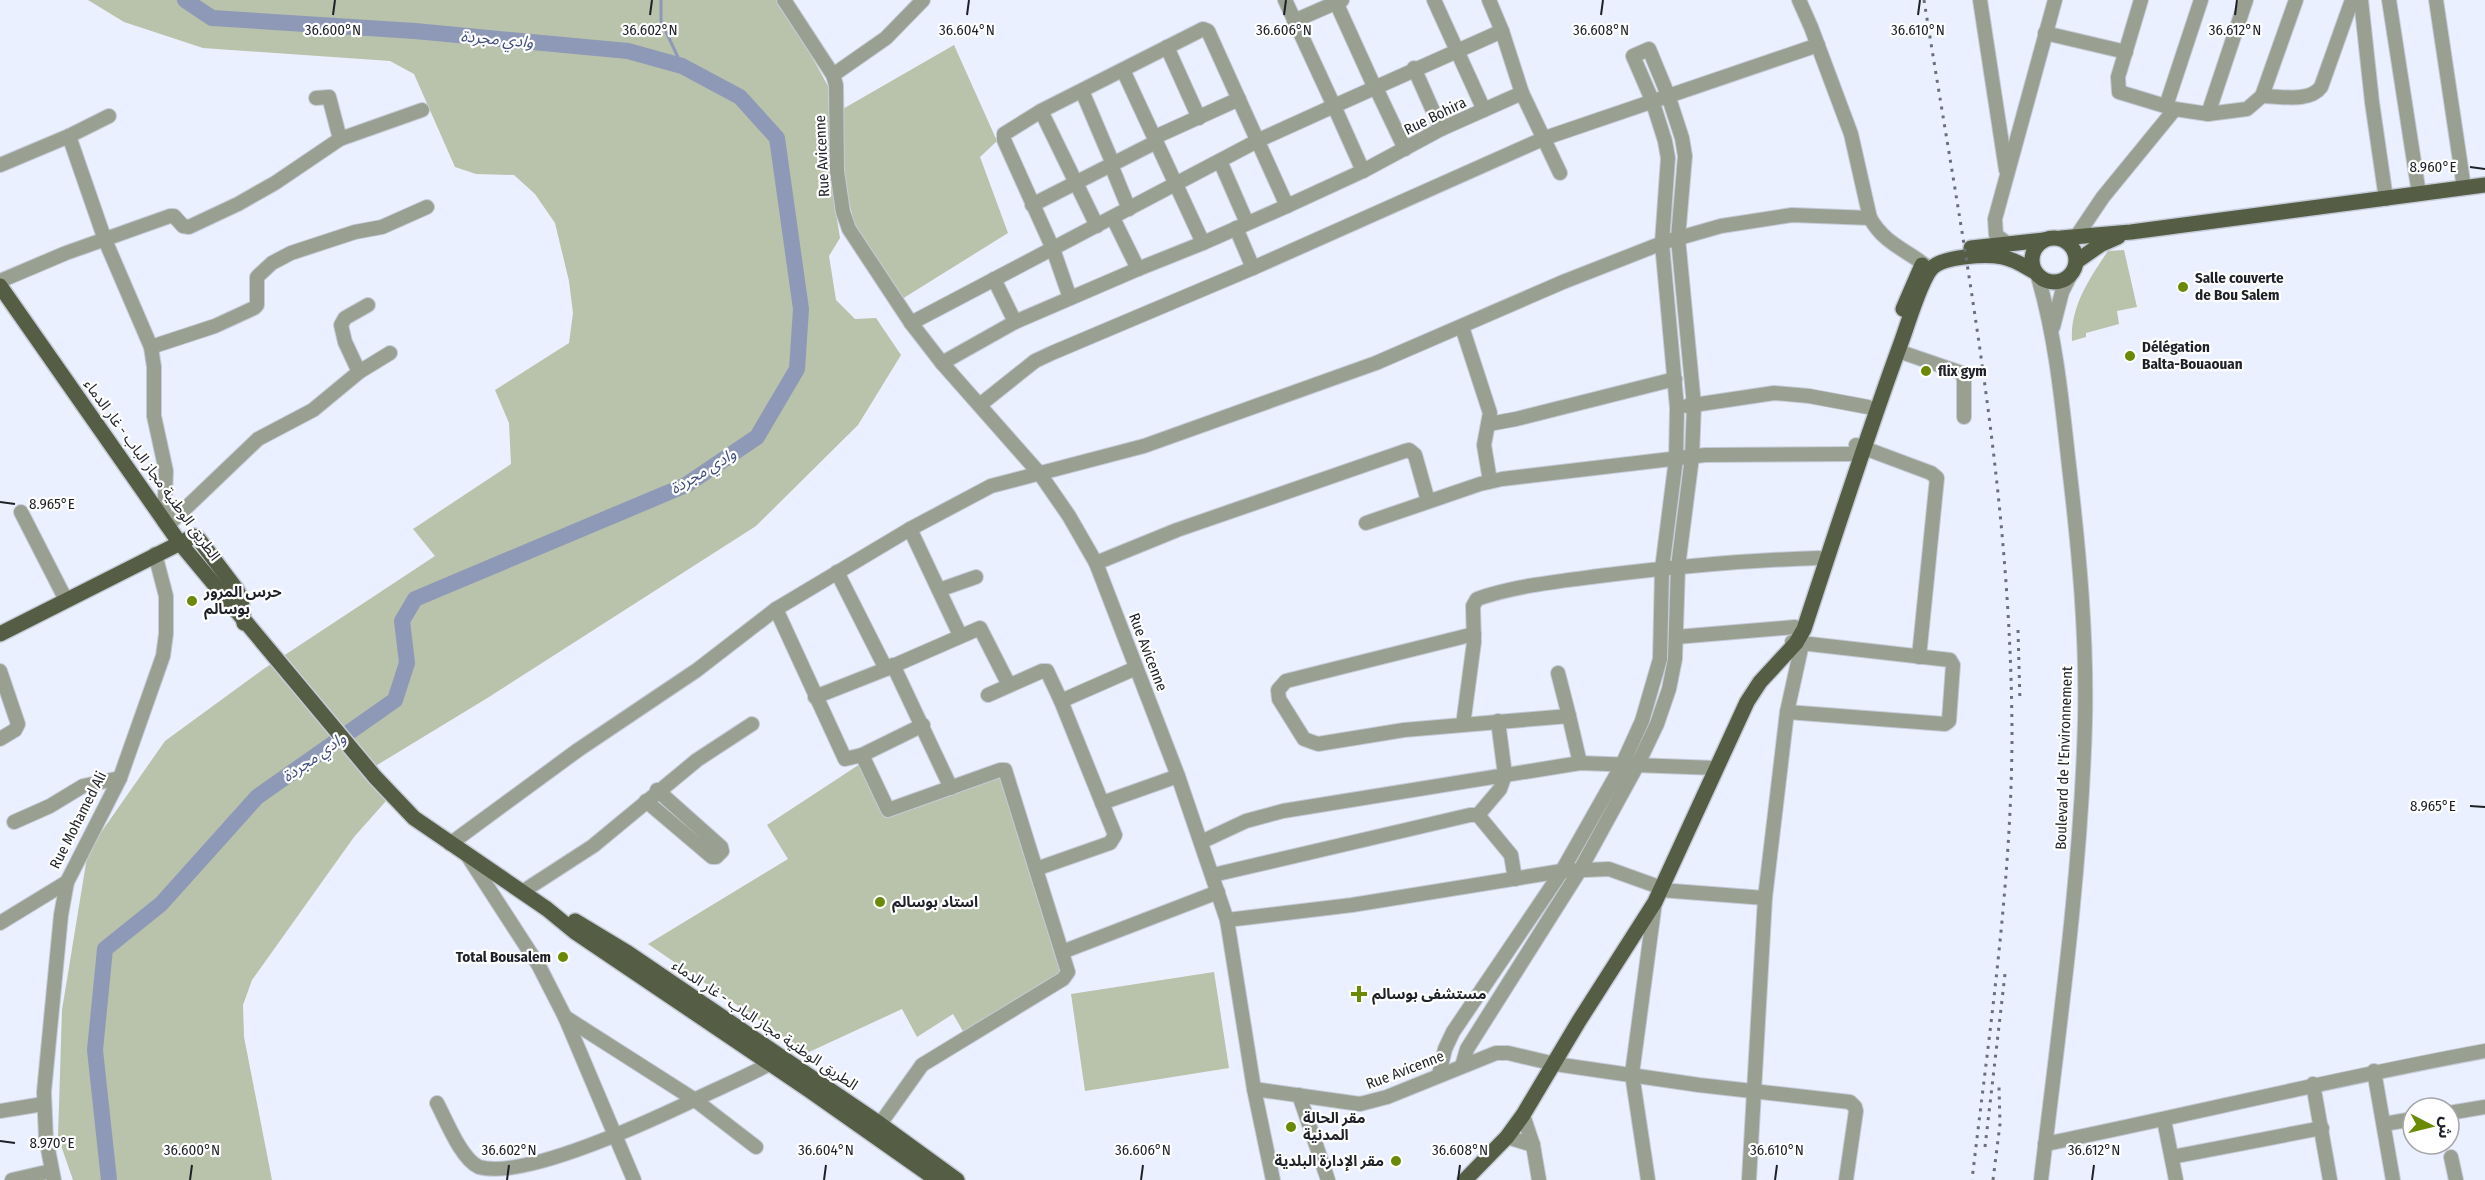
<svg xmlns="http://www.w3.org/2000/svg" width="2485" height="1180" viewBox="0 0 2485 1180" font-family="'Fira Sans Condensed','Noto Sans Arabic',sans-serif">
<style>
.green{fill:#b9c2aa}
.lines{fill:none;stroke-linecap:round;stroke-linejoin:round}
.stream{stroke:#8e99b8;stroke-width:3}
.river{stroke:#8e99b8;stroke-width:16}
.minor-casing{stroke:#c5cbd8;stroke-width:16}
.major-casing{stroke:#c5cbd8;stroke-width:18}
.minor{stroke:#9aa091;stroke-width:14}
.major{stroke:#555e45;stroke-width:15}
.rail{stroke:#6b6f78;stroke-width:3;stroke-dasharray:3 6;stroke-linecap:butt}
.ticks{fill:none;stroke:#1e2127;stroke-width:2}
.poi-dot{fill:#6a8904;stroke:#fff;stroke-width:2}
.labels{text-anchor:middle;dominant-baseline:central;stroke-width:4.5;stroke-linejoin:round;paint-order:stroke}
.street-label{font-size:15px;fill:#1e2127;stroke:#fff}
.poi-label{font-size:15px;font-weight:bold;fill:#1e2127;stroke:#fff;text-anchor:start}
.water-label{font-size:16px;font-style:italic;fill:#424f7e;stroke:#fff}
.ticks-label{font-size:15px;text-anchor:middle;fill:#1e2127;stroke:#fff;stroke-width:4.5;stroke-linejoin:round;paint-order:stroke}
</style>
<rect width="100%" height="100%" fill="#eaf0ff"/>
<g class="green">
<path d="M88,0h689l23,35 28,51 4,102 8,50 -11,18 7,44 19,19 21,-1 25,37 -43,70 -102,101 -267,171 -125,76 22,28 -32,36 -102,143 -9,25 1,32 28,143h-199l-15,-43 4,-127 26,-159 77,-110 100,-73 170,-112 -22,-27 98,-65 -2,-41 -14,-33 74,-47 4,-30 -4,-32 -14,-58 -20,-29 -21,-19 -38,-1 -21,-7 -41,-93 -24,-13 -187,-13 -79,-26z"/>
<path d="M954,45l43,96 -17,16 28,76 -106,66 -47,-73 -11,-44 -3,-72z"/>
<path d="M2124,250l13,57 -20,4 2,13 -33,9v4l-14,4c-2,-34 17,-62 36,-90z"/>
<path d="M860,764l26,54 116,-41 62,193 -100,63 -11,-19 -36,23 -15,-28 -95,44 -159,-109 140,-85 -21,-34z"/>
<path d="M1214,972l15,96 -144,23 -14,-97z"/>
</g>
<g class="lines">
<path class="stream" d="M661,0v21l21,45"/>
<path class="river" d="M109,1180l-14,-130 10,-101 56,-45 96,-107 138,-97 12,-37 -5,-42 13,-22 271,-114 71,-48 40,-68 4,-60 -24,-171 -37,-41 -58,-31 -54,-15 -213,-20 -203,-13 -27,-18"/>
<defs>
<g id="minor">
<path d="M784,0l49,75 3,10 1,86 6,41 6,17 62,94 31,40 98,111 29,42 27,47 82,213 49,144 27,169 19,91"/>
<path d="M1285,0l49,106 168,-75"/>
<path d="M1335,0l39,86"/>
<path d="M1434,0l50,110"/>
<path d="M1489,0l13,31 20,62 38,80"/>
<path d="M1799,0l12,27 40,107 19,84c15,27 38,32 60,51"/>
<path d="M1980,0l26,170"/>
<path d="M2141,0l-23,77 1,15 56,17 33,5 39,-5 15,-13 34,-96"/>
<path d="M2361,0l11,102 14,97"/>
<path d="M2389,0l30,194"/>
<path d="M2436,0l28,188"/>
<path d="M1294,21l48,-21"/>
<path d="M2045,33l81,19"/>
<path d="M1167,47l32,71"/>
<path d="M1414,68l27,61"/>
<path d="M1123,70l80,173"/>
<path d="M833,75l53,-37 37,-38"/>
<path d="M1375,86l30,63"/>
<path d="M1082,91l31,73"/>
<path d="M2262,96c18,0 47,7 59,-9l31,-87"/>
<path d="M316,98l13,-1 11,42"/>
<path d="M2166,106l35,-106"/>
<path d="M1041,111l56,115"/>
<path d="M2208,114l38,-114"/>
<path d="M69,136l40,-20"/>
<path d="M1155,137l84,-38"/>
<path d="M1220,161l27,62"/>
<path d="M0,165l69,-29 36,104 46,107 3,20v49l12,55 -2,51"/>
<path d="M1111,165l18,44"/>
<path d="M1032,205l124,-63"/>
<path d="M1113,218l25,51"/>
<path d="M1236,228l17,40"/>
<path d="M2076,237l27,-40 72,-88"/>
<path d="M2008,244l-12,-9 -1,-16 60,-219"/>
<path d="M2038,277c18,61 24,126 31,189 10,85 18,170 16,255 -4,153 -26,307 -44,459"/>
<path d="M994,279l21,43"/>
<path d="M0,281l66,-28 104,-37h4l9,10 6,1 49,-23 37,-21 65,-44 82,-29"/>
<path d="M1070,298l-17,-49 -49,-109v-6l37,-23 162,-82 5,2 79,175"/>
<path d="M911,323l348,-183 75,-34 29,65"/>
<path d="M1462,327l28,86 -6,32 6,36"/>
<path d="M2053,327l9,-35 9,-18"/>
<path d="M151,347l64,-21 39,-18 3,-3v-28l15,-14 19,-10 64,-21 27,-5 45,-20"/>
<path d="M1898,351l64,22 2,7v37"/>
<path d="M942,363l73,-41 123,-53 65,-26 84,-37 76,-35 78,-42 81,-36"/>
<path d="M359,372l-14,-30 -4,-17 4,-7 23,-13"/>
<path d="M981,404l54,-43 17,-8 201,-85 292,-130 273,-93"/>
<path d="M1687,406l87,-13 35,3 59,11"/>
<path d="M1489,424l27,-5 159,-40"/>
<path d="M1856,445l75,28 6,5 -18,179"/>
<path d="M21,512l45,88"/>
<path d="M1366,523l114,-39 22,-5 203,-24 148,-1"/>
<path d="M167,526l91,-87 55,-29 46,-38 31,-19"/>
<path d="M910,529l50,106"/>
<path d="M1096,563l81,-33 228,-79 4,-1 6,5 13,46"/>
<path d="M837,572l49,97"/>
<path d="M939,590l37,-13"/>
<path d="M776,609l69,150 17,-4 61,-30"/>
<path d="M1474,634l-188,47 -8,9 1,9 25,40 14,5 86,-14 165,-14 11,47"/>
<path d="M1676,637l119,-10"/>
<path d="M893,665l58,123"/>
<path d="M0,671l18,53 -3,6 -15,9"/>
<path d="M1558,673l11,43"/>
<path d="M988,695l54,-24h5l14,30 54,134 -5,8 -74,26"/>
<path d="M815,697l71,-28 94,-41 29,57"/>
<path d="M1061,701l75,-33"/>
<path d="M1787,712l158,12 4,-3 4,-56 -3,-5 -158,-18"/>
<path d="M1463,725l11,-83 -1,-36 4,-7c37,-13 83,-18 122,-23 73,-9 146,-16 220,-18"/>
<path d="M862,755l26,55 112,-40h5l63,202 -5,7 -141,86 -42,59"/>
<path d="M646,801l66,56h4l6,-6 -1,-4 -64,-57"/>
<path d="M1102,803l76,-27"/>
<path d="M1478,815l22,-26 5,-14 -7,-54"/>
<path d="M14,822l36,-16 33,-20 37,-8"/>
<path d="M1201,842l45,-21 37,-10 297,-48 136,5"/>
<path d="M450,844l128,-94 119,-80 79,-61 134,-80 81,-43 153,-40 232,-83 187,-81 102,-40 56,-16 71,-11 78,3"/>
<path d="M467,855l72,111 26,51 69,163"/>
<path d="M1213,875l257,-60h8l33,40 4,24"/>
<path d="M1660,890l105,8"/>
<path d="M522,892l71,-46 104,-86 55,-36"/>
<path d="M1227,920l125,-15 210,-34 47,-2 53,19"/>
<path d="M0,923l67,-41"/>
<path d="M1062,952l156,-60"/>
<path d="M565,1017l130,83 61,47"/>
<path d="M2374,1071l19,109"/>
<path d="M1439,1075l6,-26 8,-17 109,-161 60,-106 20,-44 18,-62 2,-90 14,-110 1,-51 -15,-165 6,-85 -3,-17 -13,-41 -19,-44 16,-7 19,46 14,43 3,18 -7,82 16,167 -2,52 -14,110 -3,92 -6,30 -12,35 -20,42 -57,104 -113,179 -5,17"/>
<path d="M2313,1084l17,96"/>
<path d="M1254,1089l106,15 27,-7 109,-44h12l47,11 144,21 151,17 5,5 1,4 -10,69"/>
<path d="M1299,1095l29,85"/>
<path d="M437,1103c9,17 24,56 42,64 45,13 171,-46 215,-67 27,-13 56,-25 83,-40"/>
<path d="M0,1111l43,-7"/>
<path d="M2449,1113l36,-6"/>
<path d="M1523,1115l10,30 6,35"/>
<path d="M2164,1120l12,60"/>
<path d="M2384,1124l29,-5"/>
<path d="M1507,1137l26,8"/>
<path d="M2045,1144c147,-30 292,-66 440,-93"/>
<path d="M2172,1157l150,-29"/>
<path d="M2451,1157l5,23"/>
<path d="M12,1180l39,-9"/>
<path d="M54,1180l-8,-41 -2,-47 17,-177 6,-33 53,-104 43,-122 3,-22v-38l-11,-42"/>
<path d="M1648,1180l-16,-106 23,-172"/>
<path d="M1749,1180l16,-282 22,-186 15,-68"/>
</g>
<g id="major">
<circle cx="2054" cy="260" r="22"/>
<path d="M2061,238l70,-6 354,-47"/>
<path d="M1971,248l73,-8"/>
<path d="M2077,261l23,-16 18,-8"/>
<path d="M0,286l179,256 196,235 39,41 133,91 28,23 234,158 128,90"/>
<path d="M1903,309l19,-44"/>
<path d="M0,634l194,-98 3,1 40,53 4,9 3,24"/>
<path d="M575,921l53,32 252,171 77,56"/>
<path d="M1465,1180l42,-43 16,-22 56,-94 76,-119 92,-200 13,-20 36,-39 8,-14c32,-97 63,-194 98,-289 6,-16 19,-61 30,-72 12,-12 54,-14 70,-11 12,2 22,9 33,15"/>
</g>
</defs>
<use href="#minor" class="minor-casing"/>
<use href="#major" class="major-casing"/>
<use href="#minor" class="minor"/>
<use href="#major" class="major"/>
<g class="rail">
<path d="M1924,0c39,245 88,491 88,740 -1,148 -23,294 -40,440"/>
<path d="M2018,630l2,72"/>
<path d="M1985,1147l20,-173"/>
<path d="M1993,1180l7,-56 -1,-37"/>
</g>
</g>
<path class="ticks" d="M333,15l2,-15M650,15l2,-15M967,15l2,-15M1284,15l2,-15M1601,15l2,-15M1918,15l2,-15M2235,15l2,-15M2470,167l15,2M0,502l15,2M2470,806l15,1M0,1141l15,2M190,1180l2,-15M507,1180l2,-15M824,1180l2,-15M1141,1180l2,-15M1458,1180l2,-15M1775,1180l2,-15M2092,1180l2,-15"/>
<g class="poi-dot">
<circle cx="2183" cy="287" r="6"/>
<circle cx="2130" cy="356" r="6"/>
<circle cx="1926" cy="371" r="6"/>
<circle cx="192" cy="601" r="6"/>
<circle cx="880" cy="902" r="6"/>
<circle cx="563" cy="957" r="6"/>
<path d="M1356 985h6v6h6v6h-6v6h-6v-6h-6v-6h6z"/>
<circle cx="1291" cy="1127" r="6"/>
<circle cx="1396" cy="1161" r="6"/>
</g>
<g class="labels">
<g class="street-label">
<text transform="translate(1435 116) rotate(-26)">Rue Bohira</text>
<text transform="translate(822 156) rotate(-93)">Rue Avicenne</text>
<text transform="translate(152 470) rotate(54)">الطريق الوطنية مجاز الباب - غار الدماء</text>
<text transform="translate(1148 652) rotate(69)">Rue Avicenne</text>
<text transform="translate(2064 758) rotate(-88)">Boulevard de l'Environnement</text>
<text transform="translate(78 820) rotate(-63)">Rue Mohamed Ali</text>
<text transform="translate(765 1025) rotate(34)">الطريق الوطنية مجاز الباب - غار الدماء</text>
<text transform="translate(1405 1070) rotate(-21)">Rue Avicenne</text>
</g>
<g class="poi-label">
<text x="2195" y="278">Salle couverte<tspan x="2195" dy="17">de Bou Salem</tspan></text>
<text x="2142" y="347">Délégation<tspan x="2142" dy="17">Balta-Bouaouan</tspan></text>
<text x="1938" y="371">flix gym</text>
<text x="204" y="592">حرس المرور<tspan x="204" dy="17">بوسالم</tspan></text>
<text x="892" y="902">استاد بوسالم</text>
<text x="551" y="957" text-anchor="end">Total Bousalem</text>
<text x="1372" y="994">مستشفى بوسالم</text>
<text x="1303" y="1118">مقر الحالة<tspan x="1303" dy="17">المدنية</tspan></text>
<text x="1384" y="1161" text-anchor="end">مقر الإدارة البلدية</text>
</g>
<g class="water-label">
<text transform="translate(497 39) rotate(5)">وادي مجردة</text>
<text transform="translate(703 471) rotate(-31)">وادي مجردة</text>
<text transform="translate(314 757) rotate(-35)">وادي مجردة</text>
</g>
</g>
<g class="ticks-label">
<text x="333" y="35">36.600°N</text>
<text x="650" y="35">36.602°N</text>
<text x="967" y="35">36.604°N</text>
<text x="1284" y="35">36.606°N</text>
<text x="1601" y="35">36.608°N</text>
<text x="1918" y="35">36.610°N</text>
<text x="2235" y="35">36.612°N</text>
<text x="2433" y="172">8.960°E</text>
<text x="52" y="509">8.965°E</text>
<text x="2433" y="811">8.965°E</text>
<text x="52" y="1148">8.970°E</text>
<text x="192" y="1155">36.600°N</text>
<text x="509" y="1155">36.602°N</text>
<text x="826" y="1155">36.604°N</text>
<text x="1143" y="1155">36.606°N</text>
<text x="1460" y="1155">36.608°N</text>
<text x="1777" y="1155">36.610°N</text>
<text x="2094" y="1155">36.612°N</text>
</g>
<g transform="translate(2431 1126) rotate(97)"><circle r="28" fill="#ffffff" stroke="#a5a6a9" stroke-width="1.5"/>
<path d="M0-4.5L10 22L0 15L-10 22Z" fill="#6a8904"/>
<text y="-9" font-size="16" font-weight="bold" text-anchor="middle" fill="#1e2127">ش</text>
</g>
</svg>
